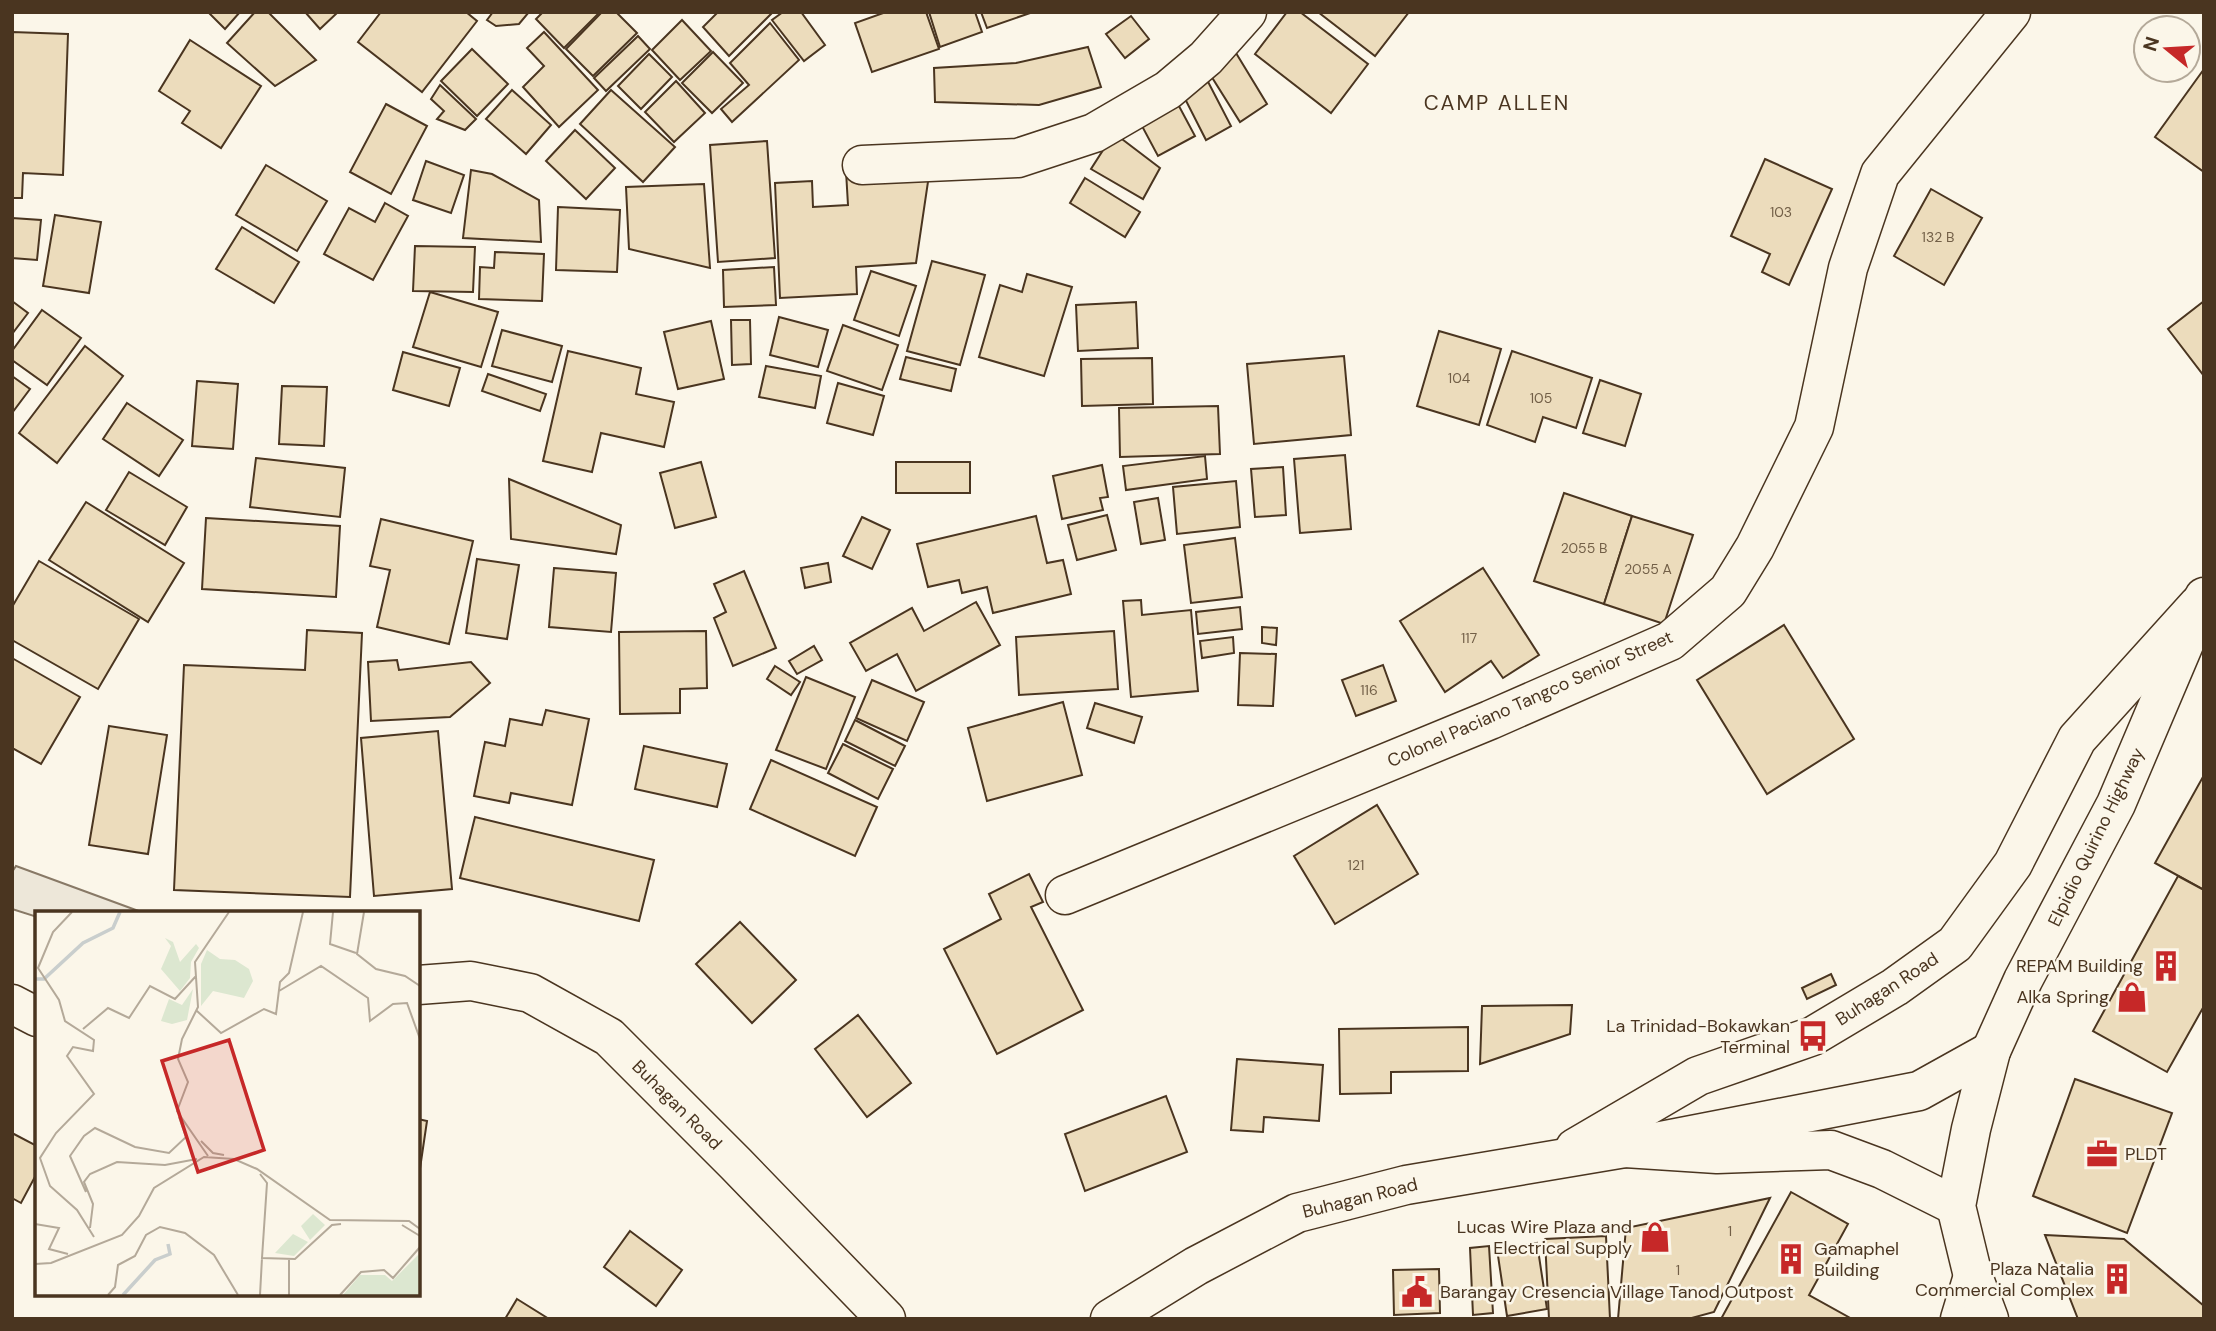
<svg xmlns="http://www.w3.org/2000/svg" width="2216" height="1331" viewBox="0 0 2216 1331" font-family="'DM Sans',sans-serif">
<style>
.parking{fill:#ede7d9;stroke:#887966;stroke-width:2}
.building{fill:#ecdcbc;stroke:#4a3520;stroke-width:2}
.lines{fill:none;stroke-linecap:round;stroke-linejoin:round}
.minor-casing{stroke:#4a3520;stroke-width:41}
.tertiary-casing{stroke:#4a3520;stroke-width:41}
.primary-casing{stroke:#4a3520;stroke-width:41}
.trunk-casing{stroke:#4a3520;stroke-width:41}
.minor{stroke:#fbf6e9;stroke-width:38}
.tertiary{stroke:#fbf6e9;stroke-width:38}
.primary{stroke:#fbf6e9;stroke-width:38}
.trunk{stroke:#fbf6e9;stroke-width:38}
.labels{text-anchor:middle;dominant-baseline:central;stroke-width:5;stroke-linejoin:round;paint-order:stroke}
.number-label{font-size:14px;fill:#725f47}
.street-label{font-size:18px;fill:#4a3520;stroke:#fbf6e9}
.poi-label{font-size:18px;fill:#4a3520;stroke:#fbf6e9;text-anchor:end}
.quarter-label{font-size:21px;letter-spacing:2px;fill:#4a3520;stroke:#fbf6e9}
.inset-river{fill:none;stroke:#c9cecd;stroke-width:3.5}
.inset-road{fill:none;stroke:#b4a999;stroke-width:2}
.view{fill:#c62828;fill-opacity:0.15;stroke:#c62828;stroke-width:3.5}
.inset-edge{fill:none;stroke:#4a3520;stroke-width:3.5}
</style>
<rect width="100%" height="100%" fill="#fbf6e9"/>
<path class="parking" d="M16,866l128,47h-107v4l-25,-8v-37z"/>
<g class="building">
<path d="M208,12h32l-15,17z"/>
<path d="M255,12h13l48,48 -41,26 -48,-43z"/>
<path d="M305,12h33l-18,17z"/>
<path d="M381,12h85l11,9 -55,71 -64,-50z"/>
<path d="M493,12h36l-10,12 -23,2 -9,-6z"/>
<path d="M543,12h57l-36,36 -28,-29z"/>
<path d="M602,12h14l21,21 -44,43 -27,-27z"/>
<path d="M718,12h55l-44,44 -26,-29z"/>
<path d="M783,12h18l24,33 -21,16 -32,-41z"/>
<path d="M886,12h40l13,37 -67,23 -17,-49z"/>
<path d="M929,12h46l7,20 -42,15z"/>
<path d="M981,12h52l-46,16z"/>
<path d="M1287,12h13l68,52 -37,49 -76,-59z"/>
<path d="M1318,12h91l-34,44z"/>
<path d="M1131,16l18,23 -24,19 -19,-24z"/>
<path d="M682,20l29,31 -31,29 -28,-30z"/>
<path d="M770,23l29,37 -67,62 -11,-13 28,-24 -19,-22z"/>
<path d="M12,32l56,2 -5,141 -40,-2 -1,25h-10z"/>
<path d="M544,32l54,58 -39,37 -36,-40 21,-21 -17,-18z"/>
<path d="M638,36l12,13 -44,42 -12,-13z"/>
<path d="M190,40l71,46 -40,62 -39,-25 8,-12 -31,-20z"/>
<path d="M1088,47l13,40 -62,18 -104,-3 -1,-34 82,-5z"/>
<path d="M472,49l36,35 -31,32 -36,-35z"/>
<path d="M713,52l30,31 -31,30 -30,-30z"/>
<path d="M1236,53l31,51 -27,18 -32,-51z"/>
<path d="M649,54l23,23 -31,32 -23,-23z"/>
<path d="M2204,69v103l-49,-35z"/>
<path d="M1204,74l27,52 -25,14 -27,-53z"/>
<path d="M676,81l29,32 -31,29 -29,-30z"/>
<path d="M440,85l36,34 -11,11 -28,-11 7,-8 -13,-12z"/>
<path d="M512,90l39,35 -25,29 -40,-35z"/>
<path d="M611,90l64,57 -32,35 -63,-58z"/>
<path d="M1172,93l23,43 -37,20 -23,-43z"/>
<path d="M386,104l41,22 -36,68 -41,-22z"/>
<path d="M575,130l40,38 -29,31 -40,-38z"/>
<path d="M1114,133l46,35 -17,31 -52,-30z"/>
<path d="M767,141l8,117 -57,4 -8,-117z"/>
<path d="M1765,159l67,30 -43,96 -27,-13 8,-18 -39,-18z"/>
<path d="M426,161l38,14 -13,38 -38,-13z"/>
<path d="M266,165l61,36 -30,50 -61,-36z"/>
<path d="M471,170l21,4 47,26 2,42 -78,-4z"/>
<path d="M846,171l83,4 -13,88 -60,4 1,27 -77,4 -5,-115 37,-2 1,26 35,-2z"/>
<path d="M1085,178l55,34 -15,25 -55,-34z"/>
<path d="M704,184l6,84 -81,-19 -3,-62z"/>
<path d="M1931,189l51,29 -38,67 -50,-29z"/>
<path d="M385,203l23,13 -35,64 -49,-26 25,-46 26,14z"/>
<path d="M558,207l62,3 -3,62 -61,-2z"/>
<path d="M55,215l46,7 -12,71 -46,-7z"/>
<path d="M12,218l29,2 -4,40 -25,-2z"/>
<path d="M242,227l57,35 -25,41 -58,-34z"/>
<path d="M415,246l60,1 -2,45 -60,-1z"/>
<path d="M495,252l49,2 -2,47 -63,-2 1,-32 14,1z"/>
<path d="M932,261l53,14 -25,90 -53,-14z"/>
<path d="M774,267l2,38 -52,2 -1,-37z"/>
<path d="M871,271l45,15 -17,50 -45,-16z"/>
<path d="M1027,274l45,13 -28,89 -65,-19 21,-72 22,7z"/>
<path d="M430,292l68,20 -17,55 -68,-20z"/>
<path d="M12,301l16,12 -16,21z"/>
<path d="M2204,301v75l-36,-47z"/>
<path d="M1136,302l2,46 -60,3 -2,-46z"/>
<path d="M42,310l39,28 -34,47 -35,-25v-9z"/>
<path d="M779,317l49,13 -10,37 -48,-12z"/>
<path d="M731,320h19l1,44 -19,1z"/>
<path d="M711,321l13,58 -46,10 -14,-57z"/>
<path d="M843,325l55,20 -16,45 -55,-19z"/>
<path d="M502,330l60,16 -10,36 -60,-16z"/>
<path d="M1439,331l62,18 -22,76 -62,-19z"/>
<path d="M85,346l38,30 -66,87 -38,-30z"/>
<path d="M568,351l73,17 -5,26 38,8 -10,45 -63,-14 -9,39 -49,-11z"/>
<path d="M1512,351l80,27 -16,50 -33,-11 -8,25 -48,-17z"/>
<path d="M403,352l57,16 -11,38 -56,-16z"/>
<path d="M1344,356l7,79 -97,9 -7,-80z"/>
<path d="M906,357l50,12 -5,22 -51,-12z"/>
<path d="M1152,358l1,46 -71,2 -1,-47z"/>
<path d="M766,366l55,10 -6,32 -56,-11z"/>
<path d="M488,374l58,20 -6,17 -58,-20z"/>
<path d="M12,376l18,13 -18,24z"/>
<path d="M1600,380l41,14 -16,52 -42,-13z"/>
<path d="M197,381l41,3 -5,65 -41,-3z"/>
<path d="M838,383l46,13 -11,39 -46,-12z"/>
<path d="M282,386l45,1 -3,59 -45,-2z"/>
<path d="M127,403l56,37 -24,36 -56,-37z"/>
<path d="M1218,406l2,48 -100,3 -1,-49z"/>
<path d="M1345,455l6,74 -51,4 -6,-74z"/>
<path d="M1205,456l2,23 -81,11 -3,-24z"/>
<path d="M256,458l89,10 -5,49 -90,-10z"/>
<path d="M701,462l15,55 -41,11 -15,-55z"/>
<rect x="896" y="462" width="74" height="31"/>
<path d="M1102,465l6,32 -8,1 3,12 -41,9 -9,-43z"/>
<path d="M1283,467l3,48 -31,2 -4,-48z"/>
<path d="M129,472l58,35 -22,38 -59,-35z"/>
<path d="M509,479l112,46 -5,29 -105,-15z"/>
<path d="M1236,481l4,46 -63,7 -4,-47z"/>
<path d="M1564,493l68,23 -28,88 -70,-23z"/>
<path d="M1158,498l7,42 -24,4 -7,-42z"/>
<path d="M86,502l98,61 -36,59 -99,-62z"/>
<path d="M1107,515l9,35 -39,10 -9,-35z"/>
<path d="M1036,516l11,47 16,-3 8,34 -78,19 -6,-26 -25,6 -3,-13 -31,7 -11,-43z"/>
<path d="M1632,516l61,19 -29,89 -60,-20z"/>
<path d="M862,517l28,13 -18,39 -29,-13z"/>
<path d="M206,518l134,8 -4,71 -134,-8z"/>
<path d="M381,519l92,22 -24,103 -72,-17 13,-57 -20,-4z"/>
<path d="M1235,538l7,59 -51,6 -7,-58z"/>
<path d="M477,559l42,6 -12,74 -41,-6z"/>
<path d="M39,561l100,58 -41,70 -86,-49v-33z"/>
<path d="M828,563l3,19 -26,6 -4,-20z"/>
<path d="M554,568l62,5 -5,59 -62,-5z"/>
<path d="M1483,568l56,87 -36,23 -12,-17 -46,31 -45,-71z"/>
<path d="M744,571l32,77 -43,18 -19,-48 12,-6 -12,-28z"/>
<path d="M1141,600l1,15 49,-5 7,81 -67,6 -8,-96z"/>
<path d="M976,602l24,43 -84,46 -19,-37 -31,17 -16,-28 62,-35 12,23z"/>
<path d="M1240,607l2,22 -44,5 -2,-22z"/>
<path d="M1784,625l70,114 -87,55 -70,-114z"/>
<path d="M1262,627l15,1 -1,17 -14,-2z"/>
<path d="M307,630l55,3 -12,264 -176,-7 10,-225 121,5z"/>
<path d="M706,631l1,57 -27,1v24l-60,1 -1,-82z"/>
<path d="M1114,631l4,58 -99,6 -3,-58z"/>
<path d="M1233,637l1,16 -32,5 -2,-17z"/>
<path d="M814,646l8,14 -25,14 -8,-13z"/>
<path d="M1240,653l36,1 -3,52 -35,-1z"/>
<path d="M12,658l68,39 -39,67 -29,-16z"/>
<path d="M397,660l2,10 72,-8 19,21 -40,34 -79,4 -3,-59z"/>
<path d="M1383,665l13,36 -40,15 -14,-36z"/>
<path d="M775,666l25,16 -9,13 -24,-16z"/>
<path d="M806,677l49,20 -29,72 -50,-19z"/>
<path d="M872,680l52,22 -17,39 -51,-23z"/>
<path d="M1063,702l19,73 -95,26 -19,-73z"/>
<path d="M1095,703l47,14 -8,26 -47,-15z"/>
<path d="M546,710l43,9 -17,86 -61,-12 -2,10 -35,-7 11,-54 20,4 5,-27 32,6z"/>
<path d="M855,720l50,26 -10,20 -50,-25z"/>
<path d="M109,726l58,9 -19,119 -59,-9z"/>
<path d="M438,731l14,158 -78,7 -13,-158z"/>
<path d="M843,744l50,25 -15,30 -50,-26z"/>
<path d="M644,746l83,18 -10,43 -82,-18z"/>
<path d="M771,760l106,47 -22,49 -105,-47z"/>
<path d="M2204,775v115l-49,-27z"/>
<path d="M1377,805l41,69 -83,50 -41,-68z"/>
<path d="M475,817l179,43 -15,61 -179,-43z"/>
<path d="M1029,874l14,28 -12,5 52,103 -86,44 -53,-105 57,-30 -12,-25z"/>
<path d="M2178,876l26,14v116l-37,66 -74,-41z"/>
<path d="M740,922l56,58 -44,43 -56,-59z"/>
<path d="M1831,974l5,11 -29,14 -5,-11z"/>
<path d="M1572,1005l-2,29 -90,30 2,-58z"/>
<path d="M858,1015l53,68 -44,34 -52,-68z"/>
<path d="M1468,1027v44l-77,1v21l-51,1 -1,-65z"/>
<path d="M1237,1059l86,6 -4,56 -55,-4 -1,15 -32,-2z"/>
<path d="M2075,1079l97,34 -45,120 -94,-37z"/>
<path d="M1166,1096l21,56 -102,39 -20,-57z"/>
<path d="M418,1119l9,2 -9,61z"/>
<path d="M12,1133l25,13v27l-16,30 -9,-5z"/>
<path d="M1791,1192l57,32 -39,71 43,24h-131z"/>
<path d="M1770,1198l-56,114 -26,7h-70l8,-91z"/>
<path d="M630,1231l52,39 -26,36 -52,-39z"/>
<path d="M2045,1235l79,4 80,67v13h-126z"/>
<path d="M1606,1236l4,83h-61l-4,-80z"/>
<path d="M1537,1243l10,66 -40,7 -10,-67z"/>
<path d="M1489,1246l4,67 -20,2 -3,-67z"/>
<path d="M1439,1269l1,44 -46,2 -1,-45z"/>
<path d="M517,1299l32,20h-44z"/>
</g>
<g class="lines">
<defs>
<g id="minor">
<path d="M862,165l156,-7 76,-25 74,-43 38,-32 41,-46"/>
<path d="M1065,895l425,-175 180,-79 58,-50 27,-44 59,-120 34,-159 32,-94 131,-162"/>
</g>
<path id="tertiary" d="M1960,1319l13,-43"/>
<g id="primary">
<path d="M418,985l53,-4 59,12 79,44 127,127 150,155"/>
<path d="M12,1004l25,13"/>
<path d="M1575,1148l123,-72 115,-40 82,-49 60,-43 58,-80 64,-125 121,-134"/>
<path d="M1110,1319l86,-53 101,-53 109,-28 219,-37 294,-57 72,-40"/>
</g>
<g id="trunk">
<path d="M1625,1148l92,6 114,-4 51,19 74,37"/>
<path d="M1989,1319l-16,-43 -17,-70 15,-77 20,-78 32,-71 93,-176 88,-207"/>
</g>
</defs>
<use href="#minor" class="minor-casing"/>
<use href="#tertiary" class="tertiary-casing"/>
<use href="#primary" class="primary-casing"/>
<use href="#trunk" class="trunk-casing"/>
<use href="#minor" class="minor"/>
<use href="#tertiary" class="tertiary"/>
<use href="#primary" class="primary"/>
<use href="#trunk" class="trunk"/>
</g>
<defs>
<symbol id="building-bare" viewBox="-9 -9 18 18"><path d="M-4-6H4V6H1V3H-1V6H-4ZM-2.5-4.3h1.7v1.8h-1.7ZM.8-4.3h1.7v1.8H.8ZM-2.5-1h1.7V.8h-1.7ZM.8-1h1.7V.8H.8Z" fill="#c62828" stroke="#fbf6e9" stroke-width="2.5" paint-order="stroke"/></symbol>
<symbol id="shop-bare" viewBox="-9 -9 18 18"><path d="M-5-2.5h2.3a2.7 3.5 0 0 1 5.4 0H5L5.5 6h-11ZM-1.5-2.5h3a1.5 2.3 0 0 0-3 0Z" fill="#c62828" stroke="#fbf6e9" stroke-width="2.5" paint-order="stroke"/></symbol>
<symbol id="bus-bare" viewBox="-9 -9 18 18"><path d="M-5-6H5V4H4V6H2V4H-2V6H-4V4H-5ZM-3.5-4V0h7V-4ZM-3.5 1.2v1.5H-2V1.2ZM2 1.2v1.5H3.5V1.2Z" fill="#c62828" stroke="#fbf6e9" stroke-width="2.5" paint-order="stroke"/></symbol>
<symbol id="office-bare" viewBox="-9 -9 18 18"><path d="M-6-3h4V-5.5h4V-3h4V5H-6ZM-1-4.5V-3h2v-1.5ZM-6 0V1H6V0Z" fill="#c62828" stroke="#fbf6e9" stroke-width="2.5" paint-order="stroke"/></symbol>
<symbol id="civic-bare" viewBox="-9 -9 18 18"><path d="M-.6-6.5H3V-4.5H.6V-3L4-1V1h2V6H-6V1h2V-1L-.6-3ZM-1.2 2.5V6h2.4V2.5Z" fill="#c62828" stroke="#fbf6e9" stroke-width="2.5" paint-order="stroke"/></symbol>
</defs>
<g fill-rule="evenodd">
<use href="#building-bare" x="2144" y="944" width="44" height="44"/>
<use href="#shop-bare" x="2110" y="975" width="44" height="44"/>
<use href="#bus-bare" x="1791" y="1014" width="44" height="44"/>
<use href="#office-bare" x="2080" y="1132" width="44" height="44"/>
<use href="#shop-bare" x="1633" y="1215" width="44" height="44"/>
<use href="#building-bare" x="1769" y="1237" width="44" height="44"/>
<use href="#building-bare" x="2095" y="1257" width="44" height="44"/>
<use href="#civic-bare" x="1395" y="1270" width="44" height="44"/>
</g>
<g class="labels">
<g class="number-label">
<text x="1781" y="212">103</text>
<text x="1938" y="237">132 B</text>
<text x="1459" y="378">104</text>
<text x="1541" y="398">105</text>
<text x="1584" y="548">2055 B</text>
<text x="1648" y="569">2055 A</text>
<text x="1469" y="638">117</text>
<text x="1369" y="690">116</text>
<text x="1356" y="865">121</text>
<text x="1730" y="1231">1</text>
<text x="1678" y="1270">1</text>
</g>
<g class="street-label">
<text transform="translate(1530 699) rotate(-24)">Colonel Paciano Tangco Senior Street</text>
<text transform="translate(2096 837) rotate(-64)">Elpidio Quirino Highway</text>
<text transform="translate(1887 989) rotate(-33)">Buhagan Road</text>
<text transform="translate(677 1105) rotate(45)">Buhagan Road</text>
<text transform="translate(1360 1198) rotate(-14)">Buhagan Road</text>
</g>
<g class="poi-label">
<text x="2143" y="966">REPAM Building</text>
<text x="2109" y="997">Alka Spring</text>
<text x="1790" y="1026">La Trinidad-Bokawkan<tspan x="1790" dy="21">Terminal</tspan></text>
<text x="2125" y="1154" text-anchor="start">PLDT</text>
<text x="1632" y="1227">Lucas Wire Plaza and<tspan x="1632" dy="21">Electrical Supply</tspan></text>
<text x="1814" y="1249" text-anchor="start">Gamaphel<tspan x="1814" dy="21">Building</tspan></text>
<text x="2094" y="1269">Plaza Natalia<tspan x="2094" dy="21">Commercial Complex</tspan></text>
<text x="1440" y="1292" text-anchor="start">Barangay Cresencia Village Tanod Outpost</text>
</g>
<g class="quarter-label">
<text x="1497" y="103">CAMP ALLEN</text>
</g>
</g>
<g transform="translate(35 911)">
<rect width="385" height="385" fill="#fbf6e9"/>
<path d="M130,27l8,4 7,20 16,-18 3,4 -8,14 -1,16 -10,13 -19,-22 10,-23zM172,39l13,9 15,1 14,9 4,12 -9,17 -31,-7 -12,15v-42zM158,78l-6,31 -15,4 -11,-3 8,-22 13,6zM278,303l12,11 -15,15 -9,-14zM258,323l15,8 -14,14 -19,-3zM385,342v42h-77l17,-20h25l7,6z" fill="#dce7d0"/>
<path class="inset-river" d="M0,68h9l39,-36 30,-15 7,-16M88,384l32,-35 15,-6 -2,-10"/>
<path class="inset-road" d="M37,1l-19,20 -15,36 21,32 6,21 29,19 -1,11 -20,-4 -6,9 27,38 -38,39 -16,25 10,28 27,24 17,27M298,1l-3,32 26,9M329,1l-7,42 19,15 29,7 15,10M244,80l42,-25 47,32 2,23 23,-17 14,-1 13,36M162,100l24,22 43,-24 12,5 4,-32 9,-9 14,-61M48,118l25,-21 21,10 21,-32 25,13 21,-23M166,230l12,12 11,2M173,245l-31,-45 11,-29 -10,-23 4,-20 16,-32 -3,-45 34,-50M225,263l7,9 -5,75 33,1 37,-34 9,-1M51,281l-16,-36 14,-20 11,-8 40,19 34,6 17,-16 -7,-20M0,313l24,4 -10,21 19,5M367,314l18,11M55,317l3,-24 -9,-22 6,-8 27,-12 48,3 32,-6M0,353l16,-1 71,-28 17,-19 15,-28 50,-31 30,2 23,10 73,51 79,1 11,8M73,384l7,-8 3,-22 17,-9 11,-21 14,-8 25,6 29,22 24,40M225,384l2,-37M254,384v-36M305,384l21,-23 23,-2 9,8 27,-31"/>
<path class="view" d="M194,129l35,110 -66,22 -36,-111z"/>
<rect width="385" height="385" class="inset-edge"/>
</g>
<rect width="2216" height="1331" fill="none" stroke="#4a3520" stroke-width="28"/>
<g transform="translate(2167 49) rotate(288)"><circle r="33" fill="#fbf6e9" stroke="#b4a999" stroke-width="2"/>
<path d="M0-5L12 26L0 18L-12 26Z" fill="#c62828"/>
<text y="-10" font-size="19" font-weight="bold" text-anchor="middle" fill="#4a3520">N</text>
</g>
</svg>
